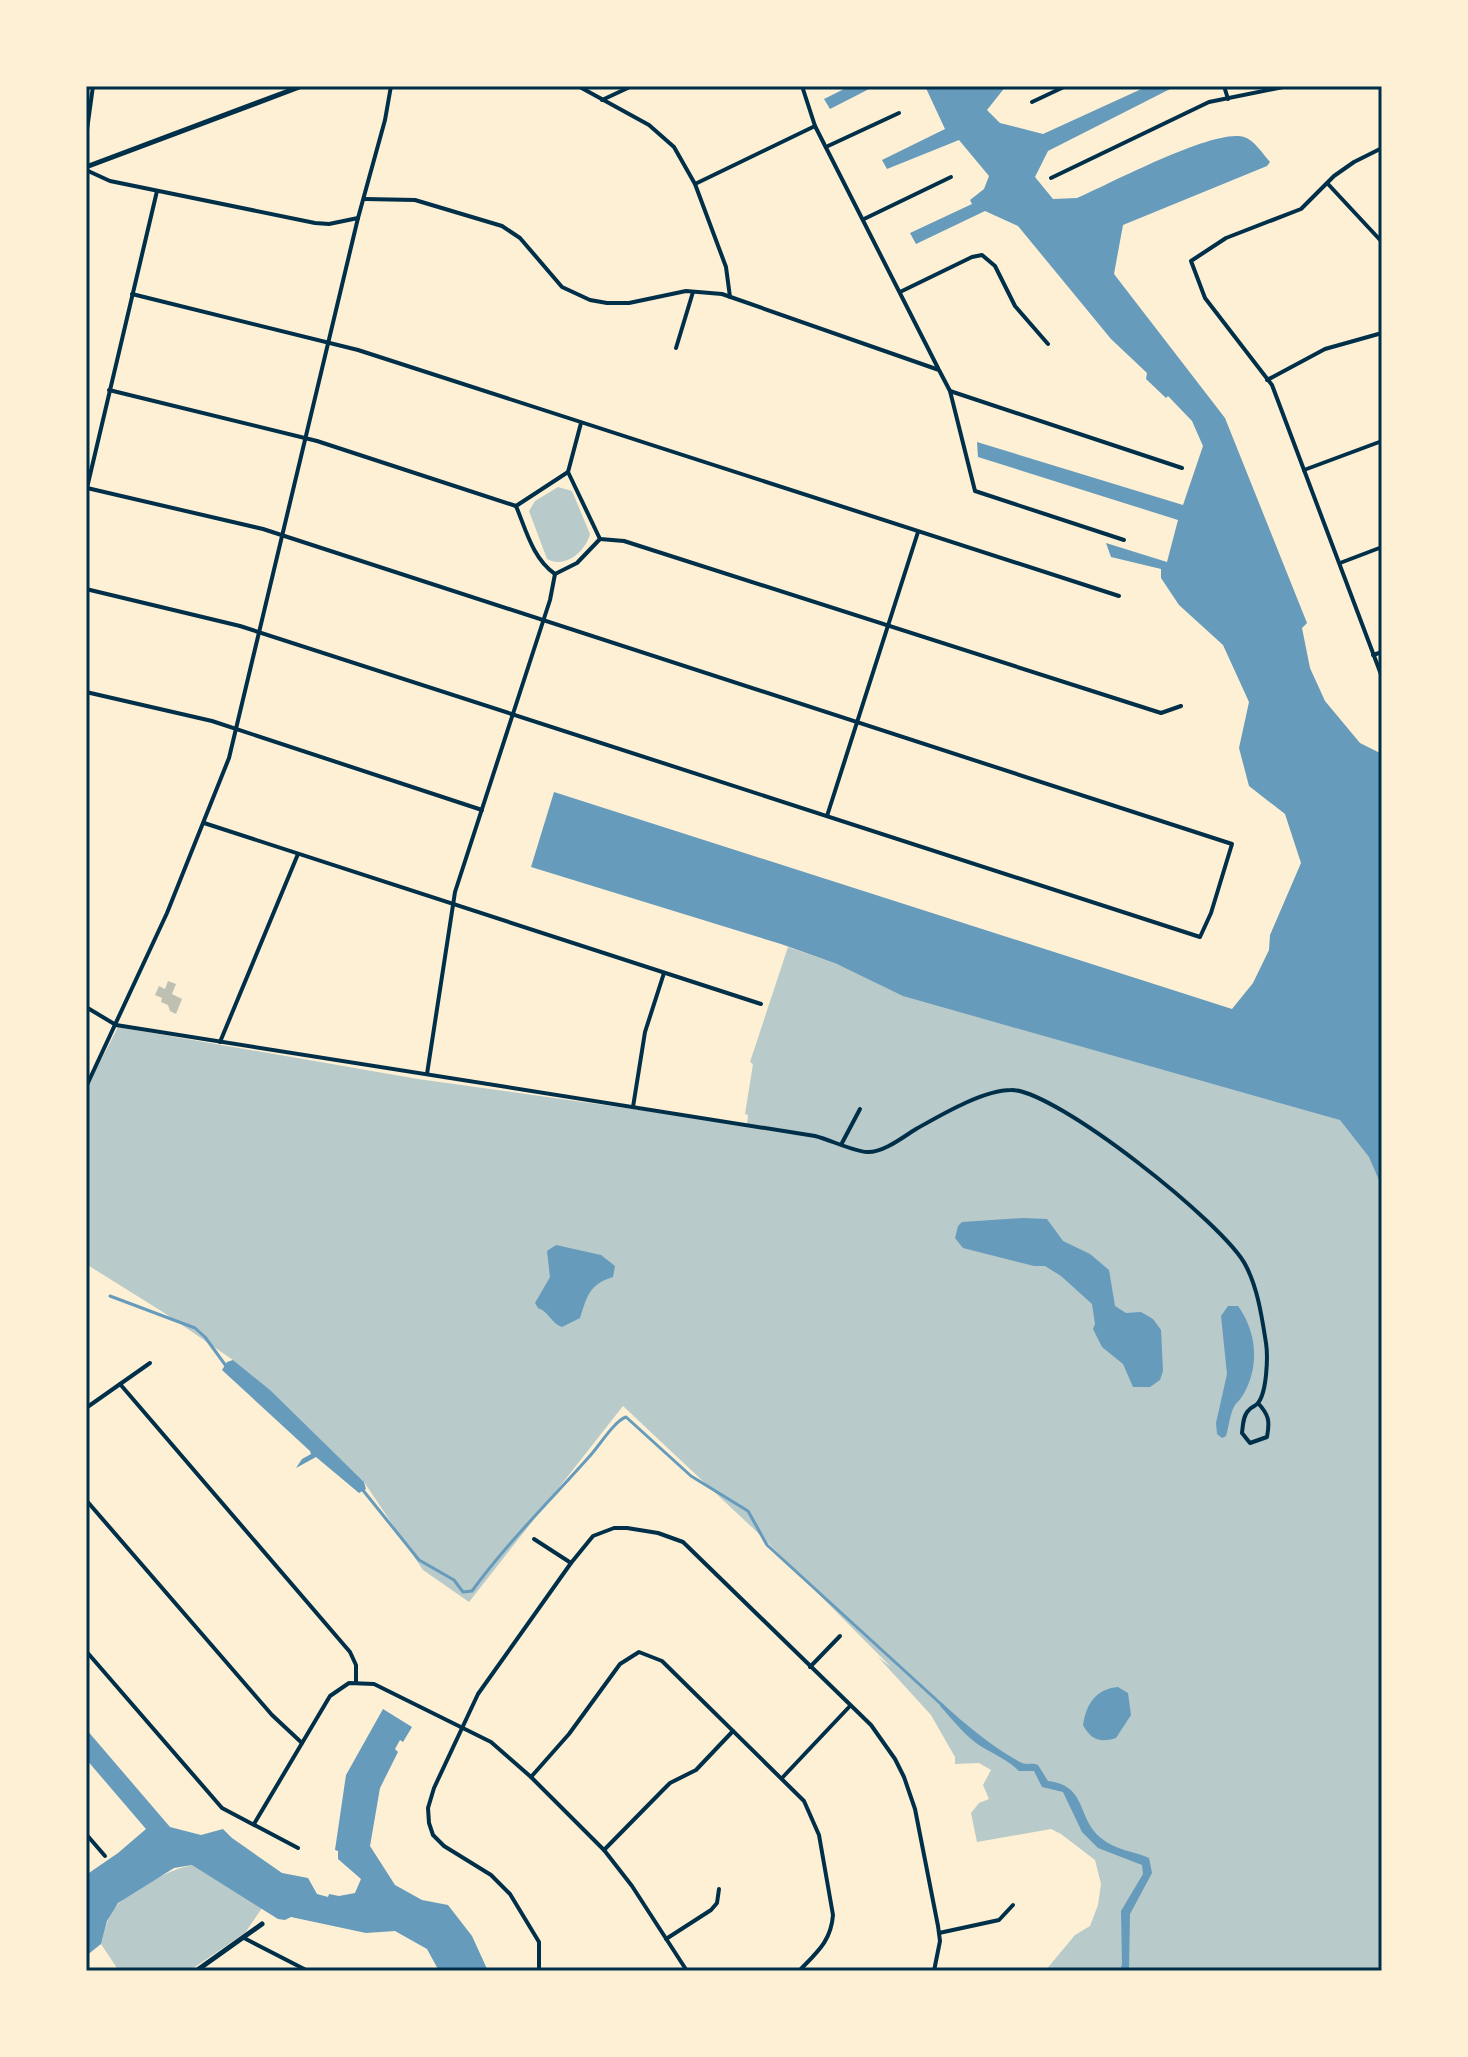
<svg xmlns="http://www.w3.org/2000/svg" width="1468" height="2057" viewBox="0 0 1468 2057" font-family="Montserrat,sans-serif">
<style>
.green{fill:#b9caca}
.water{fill:#669bbc}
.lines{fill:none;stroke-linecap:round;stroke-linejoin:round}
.stream{stroke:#669bbc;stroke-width:3}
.building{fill:#bec0b2}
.minor{stroke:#003049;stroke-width:4}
.tertiary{stroke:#003049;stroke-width:5}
.secondary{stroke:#003049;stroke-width:5}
.neatline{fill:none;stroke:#003049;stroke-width:3}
</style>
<rect width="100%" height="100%" fill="#fdf0d5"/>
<g class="green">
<path d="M558,487l14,4 18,43c-5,18 -25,35 -43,25l-18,-48 6,-10z"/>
<path d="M788,947l49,17 506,152 39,41v814h-337l30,-36 15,-9 8,-21 3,-21 -6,-24 -34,-26 -10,-5 -74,13 -6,-29 8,-10 10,-4 -6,-14 8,-15 -12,-7 -24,1v-7l-24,-42 -53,-58 13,10 -134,-135 -134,-126 -154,196 -46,-32 -59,-88 -95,-92 -36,-30 -67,-46 -80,-50v-175l32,-62 300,52 329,46 1,-10 -3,-1 8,-50 -3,-2z"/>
<path d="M193,1865l69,43 -17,25 -56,38h-70l-18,-27c4,-14 7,-31 18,-41 15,-15 54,-35 74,-38z"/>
</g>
<g class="water">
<path d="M850,86h25l-45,23 -6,-10z"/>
<path d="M925,86h81l-19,24 13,13 43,11 105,-48h28l-128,65 -13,26 18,22 24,-1c33,-14 137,-70 167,-61 10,3 19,17 26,25l-3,4 -144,59 -9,49 111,144 82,205 -5,5 8,40 15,33 35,42 22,11v433l-13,-30 -29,-37 -437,-124 -66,-32 -56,-20 -250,-77 23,-75 678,217 21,-26 16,-33 1,-15 31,-72 -16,-49 -36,-28 -10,-38 10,-46 -26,-57 -44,-40 -18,-27v-9l-50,-12 -5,-14 61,19 11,-42 -200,-63 -1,-15 206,63 20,-59 -11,-25 -24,-25 -2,2 -20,-19 1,-6 -36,-34 -93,-113 -33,-15 -69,33 -6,-11 62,-29 -2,-4 14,-11 5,-13 -30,-36 -72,29 -5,-9 63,-31z"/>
<path d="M1023,1218l24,1 16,22 27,13 19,16 6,36 11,7 15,-1 12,7 8,11 2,41 -3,9 -10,7h-17l-10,-23 -21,-17 -9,-18 2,-5 -3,-20 -31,-28 -16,-10h-11l-71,-18 -8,-10 3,-12 4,-4z"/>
<path d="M556,1245l45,10 14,11 -2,11c-24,7 -26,20 -33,41l-18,9c-11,-4 -13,-15 -24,-19l-3,-5 15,-26 -3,-26z"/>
<path d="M1228,1306h10c19,26 22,61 5,89 -2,4 -6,7 -8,10 -5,8 -6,21 -9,31l-4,2 -5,-4 -1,-11 11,-49 -6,-58z"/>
<path d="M233,1360l37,30 94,92 2,7 -7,4 -43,-36 -20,11 6,-9 9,-5 -1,-3 -88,-81 5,-8z"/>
<path d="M1118,1687l10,6 3,22 -15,23c-16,5 -25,2 -33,-13 3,-21 13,-36 35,-38z"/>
<path d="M942,1703c24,22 49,43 78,59 7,4 11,0 18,3l10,16c40,5 28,36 53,57 14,12 32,13 48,20l3,15 -22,41 -1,57h-9l2,-7 -1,-53 22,-37 -1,-9 -44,-17 -16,-16 -19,-40 -21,-5 -8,-16h-15c-13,-13 -29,-18 -43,-28 -14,-11 -24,-24 -36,-37z"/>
<path d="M383,1709l29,18 -9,15 -3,-2 -5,9 3,3 -18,36 -10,58 25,39 27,15 26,5 24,31 16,35h-49l-12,-22 -32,-18 -29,2 -75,-16 -6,3 -7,-1 -86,-54 -18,3 -56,35 -11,18 -6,23 -15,12v-81l32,-22 28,-24 -60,-70v-30l84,98 31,8 22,-6 9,9 50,35 26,5 9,16 11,3 1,-3 10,2 16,-3 6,-14 -23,-20v-8l-3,-1 11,-75z"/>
</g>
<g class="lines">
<g class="stream">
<path d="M110,1296l85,32 10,9 21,29"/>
<path d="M362,1489l57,71 35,20 9,12 9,-1c35,-48 77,-89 116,-133 10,-10 26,-37 38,-41l65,59 57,35 19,34 175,160"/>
</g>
</g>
<path class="building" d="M168,981l8,3 -4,10 10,5 -6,15 -6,-3 -2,-6 -7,-3 1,-4 -7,-3 4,-9 6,3z"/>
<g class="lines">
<g class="minor">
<path d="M578,86l71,39 25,22 21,37 31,83 4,30"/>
<path d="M802,86l13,40 123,242"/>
<path d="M1224,86l4,13"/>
<path d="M602,100l30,-14"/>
<path d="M1032,102l34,-16"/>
<path d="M86,137l7,-51"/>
<path d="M828,146l71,-33"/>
<path d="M1382,148l-28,14 -20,14 -33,33 -75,29 -35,23 14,37 67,87 110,292"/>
<path d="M86,170l24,11 205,42 14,1 29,-6"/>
<path d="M1051,178l158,-76 79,-16"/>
<path d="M695,184l120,-58"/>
<path d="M1328,184l54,58"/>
<path d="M365,199l50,1 87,26 18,12 42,49 28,13 17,3h22l57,-12 36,3 217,76 11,21 25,100 149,49"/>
<path d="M864,219l87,-42"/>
<path d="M900,292l72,-35 10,-2 13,11 20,40 33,38"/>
<path d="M132,294l226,56 761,246"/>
<path d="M676,348l17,-56"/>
<path d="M1267,380l58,-31 57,-16"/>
<path d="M109,390l208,51 199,65"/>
<path d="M950,391l232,77"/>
<path d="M581,423l-13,49 32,67"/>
<path d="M1304,470l78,-29"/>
<path d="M86,492l71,-301"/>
<path d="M516,506c10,24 17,53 39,68l22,-11 23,-24"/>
<path d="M516,506l52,-34"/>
<path d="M600,539l24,2 537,172 20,-7"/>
<path d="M1340,563l42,-16"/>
<path d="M86,589l154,37 960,311 11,-24 21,-69 -969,-315 -176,-41"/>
<path d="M1373,655l9,-3"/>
<path d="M86,692l126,29 270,89"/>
<path d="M827,816l91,-284"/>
<path d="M204,823l557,181"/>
<path d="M86,1007l30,18 699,111c13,3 40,16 52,16 16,1 36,-15 49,-23 25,-14 67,-39 95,-39 44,-1 215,135 235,176 12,23 16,52 20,77 2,13 1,49 -8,60 -2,3 -7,4 -9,7 -6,5 -6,15 -7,23l8,10 17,-6c3,-16 2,-22 -9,-34"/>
<path d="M220,1042l78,-188"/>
<path d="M427,1074l28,-182 95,-292 5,-26"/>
<path d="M86,1087l81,-174 62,-155 129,-540 27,-98 6,-34"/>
<path d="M633,1107l12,-75 19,-59"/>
<path d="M842,1143l18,-34"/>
<path d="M120,1384l230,268 6,13v18"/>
<path d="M86,1408l64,-45"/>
<path d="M86,1500l186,215 30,28"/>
<path d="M534,1539l37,24"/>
<path d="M86,1651l136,157 76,40"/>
<path d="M810,1667l30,-31"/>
<path d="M531,1777l38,-43 51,-70 19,-12 23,9 142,140 15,34 14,80c-2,27 -17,38 -34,56"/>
<path d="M782,1778l68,-72"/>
<path d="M254,1824l76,-128 19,-13 25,1 117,58 40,35 73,73 28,36 55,85"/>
<path d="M86,1834l19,22"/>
<path d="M604,1850l58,-59 8,-8 26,-13 37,-39"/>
<path d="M939,1933l60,-13 14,-15"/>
<path d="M244,1938l64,33"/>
<path d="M666,1939l45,-29 6,-7 2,-14"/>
<path d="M539,1971v-29l-29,-48 -19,-19 -47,-29 -11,-11 -4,-12 -1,-15 6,-20 44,-94 93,-131 22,-27 21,-8h13l31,5 25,9 188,183 24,34 9,18 11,32 23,117 2,15 -6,30"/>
</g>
<path class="tertiary" d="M196,1971l66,-47"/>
<path class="secondary" d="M86,167l216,-81"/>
</g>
<rect width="1468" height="2057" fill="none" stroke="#fdf0d5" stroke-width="176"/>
<rect x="88" y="88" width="1292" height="1881" class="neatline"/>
</svg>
